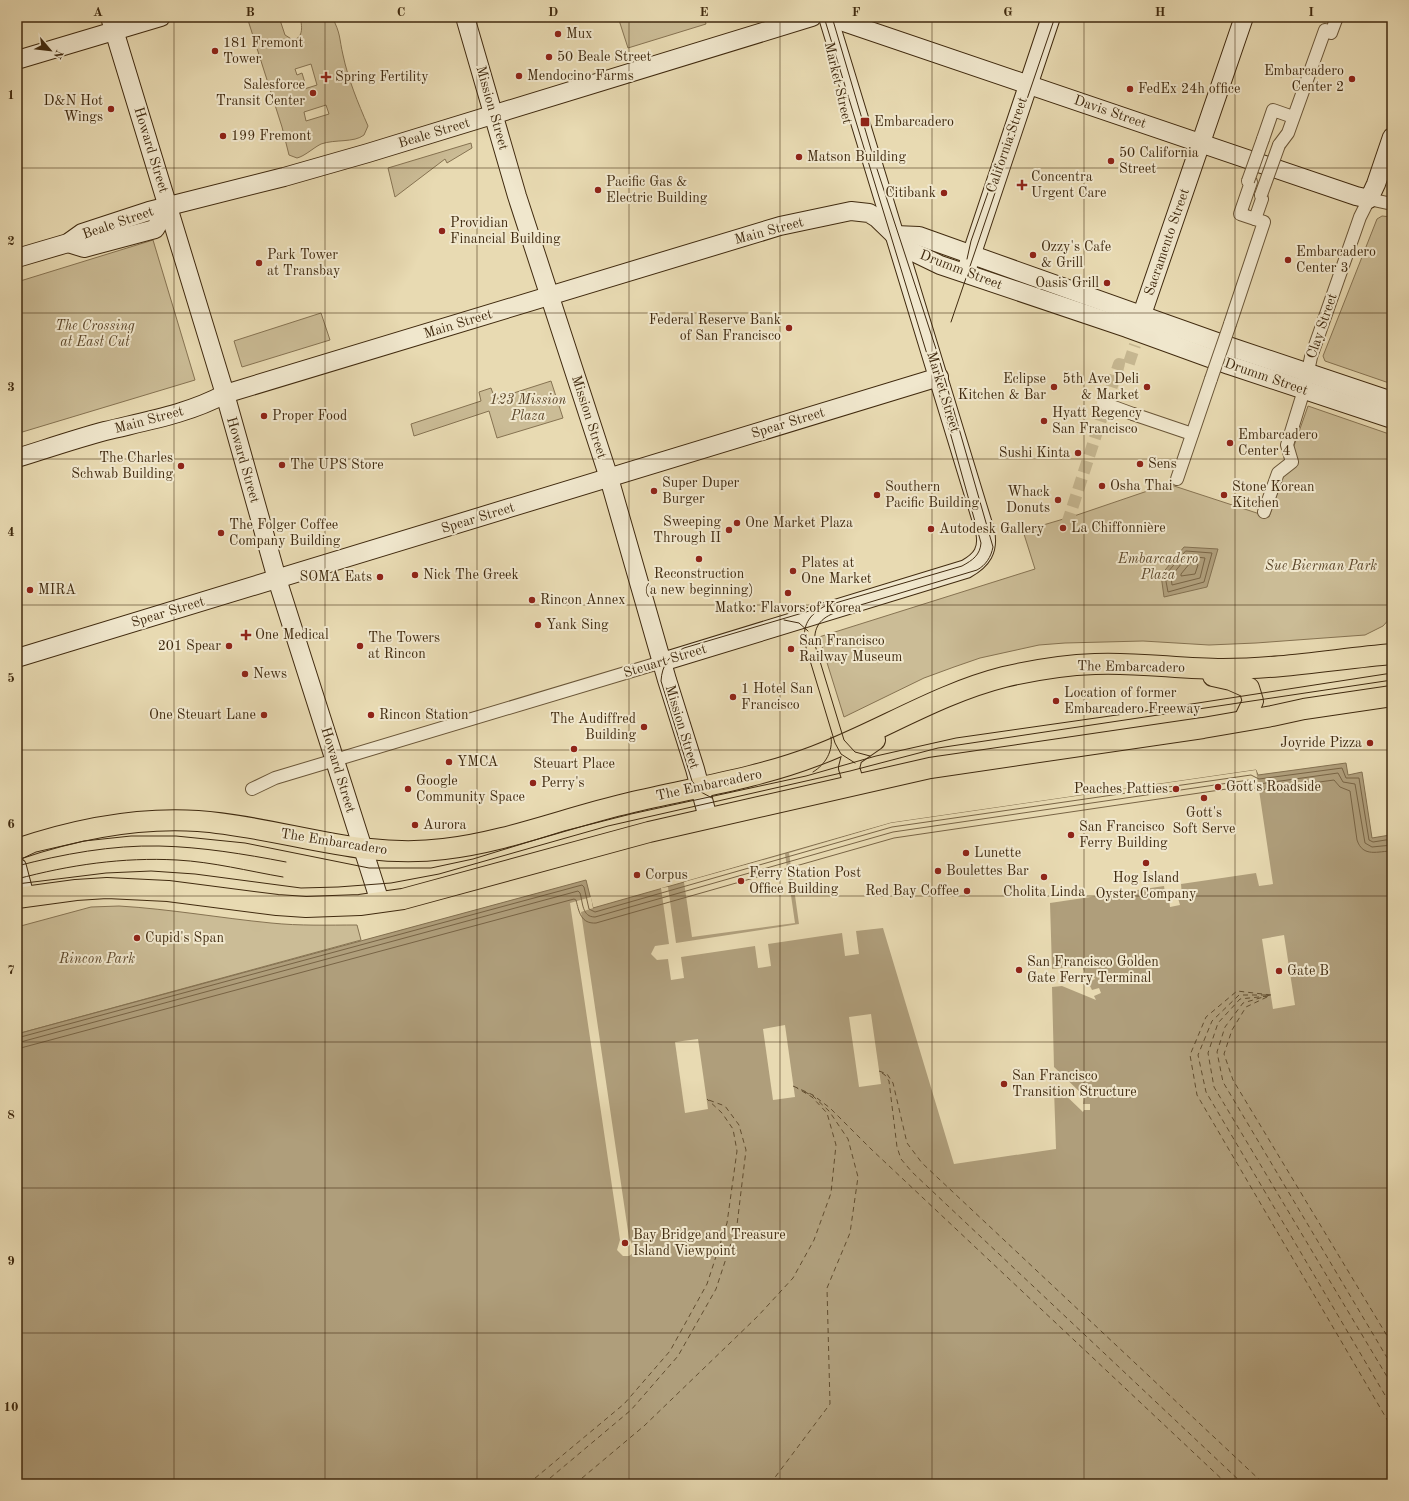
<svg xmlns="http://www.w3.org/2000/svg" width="1409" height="1501" viewBox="0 0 1409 1501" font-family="'Old Standard TT',serif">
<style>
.green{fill:#cbbc96;stroke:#867352;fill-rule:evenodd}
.water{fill:#af9e7b;stroke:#837050}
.pier{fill:#e8dab2}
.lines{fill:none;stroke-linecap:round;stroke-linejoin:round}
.shore{stroke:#786445;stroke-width:1}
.ferry{stroke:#614d2f;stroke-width:1;stroke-dasharray:5 4;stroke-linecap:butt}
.street-tunnel{stroke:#c6b791;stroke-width:12;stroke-dasharray:12 6;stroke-linecap:butt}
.street-casing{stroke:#6a5638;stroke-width:14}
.secondary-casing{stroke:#402a0f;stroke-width:20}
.primary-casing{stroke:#402a0f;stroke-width:22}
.street{stroke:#f0e7cd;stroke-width:12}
.secondary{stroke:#f0e7cd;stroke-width:18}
.primary{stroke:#e8dab2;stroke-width:20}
.tram{stroke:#402a0f;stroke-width:1}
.street-bridge-casing{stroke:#6a5638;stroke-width:14;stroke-linecap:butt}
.street-bridge{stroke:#f0e7cd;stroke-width:12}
.grid{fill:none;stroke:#402a0f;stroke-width:1;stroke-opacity:0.55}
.poi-dot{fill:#8f2418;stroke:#f0e7cd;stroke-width:1.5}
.labels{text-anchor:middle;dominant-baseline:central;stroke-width:4;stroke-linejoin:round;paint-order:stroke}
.poi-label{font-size:14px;fill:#402a0f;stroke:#f0e7cd;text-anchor:start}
.street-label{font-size:14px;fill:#402a0f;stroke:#f0e7cd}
.park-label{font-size:14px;font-style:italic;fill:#5c472a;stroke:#f0e7cd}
.neatline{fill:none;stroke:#402a0f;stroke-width:1.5}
.grid-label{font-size:13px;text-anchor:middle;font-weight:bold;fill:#402a0f}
</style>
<rect width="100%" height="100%" fill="#e8dab2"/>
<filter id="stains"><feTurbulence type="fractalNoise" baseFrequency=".005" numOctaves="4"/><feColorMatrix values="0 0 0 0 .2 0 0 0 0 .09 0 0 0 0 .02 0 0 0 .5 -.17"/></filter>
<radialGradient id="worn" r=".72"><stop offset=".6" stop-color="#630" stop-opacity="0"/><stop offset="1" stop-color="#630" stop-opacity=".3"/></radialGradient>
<g class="green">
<path d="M247,17h32l6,18 8,5c11,-2 9,-15 7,-23h32c9,17 7,21 11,38 5,24 15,48 25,71l-4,9c-10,8 -29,4 -43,9 -8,4 -16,12 -24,14l-8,-3 -7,-28zM311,64l6,21 -16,5 -1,-5 5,-2 -3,-10 -5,2 -2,-6zM326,105l3,9 -23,7 -2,-9z"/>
<path d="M618,17h86l2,7 -78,24z"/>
<path d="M471,143l1,5 -25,15 -2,-4 -50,38 -7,-29z"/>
<path d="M1382,216l10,1v167l-67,-23 -2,-5 54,-137z"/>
<path d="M153,240l42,140 -176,53 -2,-8v-143z"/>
<path d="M321,313l9,27 -88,27 -8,-26z"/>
<path d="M551,381l12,37 -66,20 -8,-27 -75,25 -3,-12 70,-23 -2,-9 12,-4 4,11z"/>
<path d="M1308,406l84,29v181l-9,10 -18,9 -109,8 -47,2 -66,-4 -78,2 -26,2 -59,13 -26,9 -30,11 -80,39 -25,-80 216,-68 -12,-38 54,-16 91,-31 101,33z"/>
<path d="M119,906c51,3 101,12 152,17 29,3 57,2 86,2l4,15 -344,94v-107l74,-20z"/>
</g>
<g class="water">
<path d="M1184,547l34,2 -11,38 -43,10 -3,-22z"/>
<path d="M1346,763l2,12 14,-3 10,66 18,-3 2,13v636h-1375v-450l569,-154 7,28 298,-85 365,-53 2,5z"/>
</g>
<g class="pier">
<path d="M1256,770l17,114 -14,2 -3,-13 -75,11 1,13 -4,1 2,7 -10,2 -1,-8h-3l-2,-13 -114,17 2,66 30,-3 4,10 6,-3 3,6 -7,3 4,8 7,-2 2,5 -7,3 2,4 -34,-14 -10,1 2,80 30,29 -1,8h7v6h-6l-1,2 -26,-25 -3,2 2,60 -102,15 -71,-236 -27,3 3,23 -14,2 -3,-23 -74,11 3,22 -6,1 -7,1 -3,-22 -74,11 3,21 -13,2 -3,-21 -11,1 -6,-6 4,-8 14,-2 -8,-56 7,-1 8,56 123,-19 -10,-71 102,-30z"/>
<path d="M785,854l10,69 -103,14 -8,-55z"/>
<path d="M591,897l2,11 -12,4 48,326 5,10 -1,5 -4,3h-6l-6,-6 3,-10 -50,-337z"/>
<path d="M1284,935l11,70 -22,4 -11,-70z"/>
<path d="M871,1014l10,70 -22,3 -10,-70z"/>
<path d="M785,1025l10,72 -22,3 -10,-71z"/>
<path d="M698,1039l10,70 -23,4 -10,-71z"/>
</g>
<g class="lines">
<g class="shore">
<path d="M1186,551l26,2 -8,29 -36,10 -3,-16z"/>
<path d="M1188,556l17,2 -5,20 -28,7 -1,-8z"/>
<path d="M1196,562l2,3 -3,9 -14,2v-2l9,-11z"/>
<path d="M17,1038l565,-153 2,2 5,22 6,3 297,-85 359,-52 8,4 83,-11 4,10h13l10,62 4,2 19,-3"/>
<path d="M17,1043l561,-152 2,2c3,10 2,24 15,24l298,-85 356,-52 10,4 79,-11 5,9 12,2 10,59 7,4 20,-2"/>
<path d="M17,1049l557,-150 2,1c3,12 5,24 20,23l298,-85 353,-52 13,4 74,-10 6,7 10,4 7,49c6,18 21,11 35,11"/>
</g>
<g class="ferry">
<path d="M1266,995h-27l-27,26 -14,34 8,37 186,315"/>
<path d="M1270,995l-27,8 -18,24 -8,25 6,30 169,284"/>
<path d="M1271,995l-34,-4 -31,26 -16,38 7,40 195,333"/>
<path d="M1268,996l-28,3 -22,24 -10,30 6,34 178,298"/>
<path d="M1267,997l-21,10 -14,23 -8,24 9,26 159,264"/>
<path d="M879,1071l8,3 6,9 14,60 15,20 342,321"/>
<path d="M882,1073l3,2 4,6 8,66 4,12 11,13 331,312"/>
<path d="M793,1086l20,9 17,13 41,41 356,335"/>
<path d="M528,1484l96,-80 46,-53 37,-67 20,-61 10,-72 -4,-22 -11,-16 -15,-14"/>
<path d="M543,1484l88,-74 47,-54 38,-67 21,-64 9,-75 -7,-25 -14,-19 -19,-7"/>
<path d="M575,1484l69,-58 114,-110 35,-38 21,-38 17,-47 5,-48 -9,-32 -15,-16 -15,-9"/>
<path d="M770,1484l60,-80 -3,-116 23,-55 8,-56 -10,-38 -19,-28 -16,-15 -12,-6"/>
</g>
<path class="street-tunnel" d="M1067,524l52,-160 9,2 7,-21"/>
<defs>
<g id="street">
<path d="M1263,139l10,-29 20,7"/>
<path d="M1279,145l9,-12 37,-103 6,3 6,-16"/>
<path d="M1248,181l3,1 -11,32 15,5"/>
<path d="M1230,324l34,-102 -9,-3 7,-20 -1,-4"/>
<path d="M1133,414l59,20"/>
<path d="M1177,479l34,-100"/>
<path d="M1264,512l14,-39 14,-11 -5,-17 17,-55 7,-33 49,-140 9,-18 23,5"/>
<path d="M252,789l23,-11 387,-116"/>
</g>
<g id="secondary">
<path d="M110,17l115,377 52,185 103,323"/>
<path d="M465,17l52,179 92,282 58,202 28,89 13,49"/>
<path d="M829,17l527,179 13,3 7,-15 16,-47"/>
<path d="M17,60l144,-43"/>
<path d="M895,235l24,1 14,5 298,106 161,54"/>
<path d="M68,243l16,5 71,-19 14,-23"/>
<path d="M17,258l51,-15 14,-10 67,-22 135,-34 84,-24 444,-136"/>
<path d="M968,265l83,-248"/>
<path d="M1138,326l106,-309"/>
<path d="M17,458c29,-9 58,-19 88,-27 41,-10 83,-17 120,-37l555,-168 71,-15 18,2 8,5 34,33 29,14 187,63 102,37 163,54"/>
<path d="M17,658l922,-281"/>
<path d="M662,662l304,-93c16,-9 23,-19 19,-38l-157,-514"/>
<path d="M17,867l8,30"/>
</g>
<g id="primary">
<path d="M1213,676l18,4 18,8 4,13 -9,19"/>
<path d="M854,784l-5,-16 3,-12 23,-16"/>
<path d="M17,849c59,-20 119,-32 181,-28 84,6 160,39 246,28 62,-7 124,-32 185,-46 62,-15 126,-24 186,-47 64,-24 122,-62 189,-79 30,-7 60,-12 91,-13 42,-2 85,5 128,5 56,0 113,-10 169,-15"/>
<path d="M17,898l59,-8 31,-2 61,3 109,14 29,2 54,-2 43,-6 246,-67 281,-64 273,-40 69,-12 32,-7 88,-13"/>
</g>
</defs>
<use href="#street" class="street-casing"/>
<use href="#secondary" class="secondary-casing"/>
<use href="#primary" class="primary-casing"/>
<use href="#street" class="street"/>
<use href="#secondary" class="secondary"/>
<use href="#primary" class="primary"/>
<g class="tram">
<path d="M824,17l117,383 40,143c-1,12 -8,17 -19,23l-137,40c-16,9 -23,19 -20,38l30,99 6,11 14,9"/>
<path d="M832,17l41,139"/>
<path d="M967,259l4,-18 40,-114"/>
<path d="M951,322l104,-305"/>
<path d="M784,620l15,3 9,8"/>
<path d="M870,756l-15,-4 -11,-12 -29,-95c-2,-18 5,-27 22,-33l140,-42c9,-5 14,-13 16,-23l-56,-195 -60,-183"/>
<path d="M813,772c13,-8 20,-21 18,-35"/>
<path d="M712,798l-11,-6 -9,-11 -31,-100c1,-16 8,-26 23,-33l132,-39"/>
<path d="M17,861l19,-9 48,-11 47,-5h45l69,7 124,25h62l42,-9 91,-28 67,-17 175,-38 70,-20 80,-18 203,-29 233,-36"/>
<path d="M17,866c46,-12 95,-21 142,-20 43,1 85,8 127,16"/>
<path d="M17,879c52,-14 106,-22 160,-19 36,2 71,11 106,17"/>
<path d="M17,884l89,-11 45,-2 44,3 106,14 37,-1 53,-4 48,-9 169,-48 242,-55 88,-23 454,-68"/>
</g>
<defs>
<g id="street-bridge">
<path d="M1248,181l15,-42"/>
<path d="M1261,195l18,-50"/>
<path d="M1211,379l19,-55"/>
<path d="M1103,403l30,11"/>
</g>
</defs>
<use href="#street-bridge" class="street-bridge-casing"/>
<use href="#street-bridge" class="street-bridge"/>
</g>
<path class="grid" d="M174,17v1467M325,17v1467M477,17v1467M629,17v1467M780,17v1467M932,17v1467M1084,17v1467M1235,17v1467M17,168h1375M17,313h1375M17,459h1375M17,605h1375M17,750h1375M17,896h1375M17,1042h1375M17,1188h1375M17,1333h1375"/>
<g class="poi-dot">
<circle cx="558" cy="34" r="4"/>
<circle cx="215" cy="51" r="4"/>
<circle cx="549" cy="57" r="4"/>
<circle cx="519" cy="76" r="4"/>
<path d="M324 71h4v4h4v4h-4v4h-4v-4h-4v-4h4z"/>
<circle cx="1352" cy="79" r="4"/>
<circle cx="1130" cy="89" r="4"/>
<circle cx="313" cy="93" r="4"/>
<circle cx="111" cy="109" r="4"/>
<rect x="860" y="117" width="10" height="10" rx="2"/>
<circle cx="223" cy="136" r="4"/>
<circle cx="799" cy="157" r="4"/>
<circle cx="1111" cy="161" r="4"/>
<path d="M1020 179h4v4h4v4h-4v4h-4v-4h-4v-4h4z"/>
<circle cx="598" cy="190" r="4"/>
<circle cx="944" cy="193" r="4"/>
<circle cx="442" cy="231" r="4"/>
<circle cx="1033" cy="255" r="4"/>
<circle cx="1288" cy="260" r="4"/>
<circle cx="259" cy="263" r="4"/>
<circle cx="1107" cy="283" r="4"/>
<circle cx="789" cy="328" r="4"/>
<circle cx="1054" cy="387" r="4"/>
<circle cx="1147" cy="387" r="4"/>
<circle cx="264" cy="416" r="4"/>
<circle cx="1044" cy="421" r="4"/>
<circle cx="1230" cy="443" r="4"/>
<circle cx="1078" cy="453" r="4"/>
<circle cx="1140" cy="464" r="4"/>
<circle cx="282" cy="465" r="4"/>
<circle cx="181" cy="466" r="4"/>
<circle cx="1102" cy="486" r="4"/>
<circle cx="654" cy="491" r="4"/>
<circle cx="877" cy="495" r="4"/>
<circle cx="1224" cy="495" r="4"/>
<circle cx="1058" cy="500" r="4"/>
<circle cx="737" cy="523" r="4"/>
<circle cx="1063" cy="528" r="4"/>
<circle cx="931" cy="529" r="4"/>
<circle cx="729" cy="530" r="4"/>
<circle cx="221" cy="533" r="4"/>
<circle cx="699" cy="559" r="4"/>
<circle cx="793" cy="571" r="4"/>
<circle cx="415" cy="575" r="4"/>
<circle cx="380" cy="577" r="4"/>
<circle cx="30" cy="590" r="4"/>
<circle cx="788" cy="593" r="4"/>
<circle cx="532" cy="600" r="4"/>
<circle cx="538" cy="625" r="4"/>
<path d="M244 629h4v4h4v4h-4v4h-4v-4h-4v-4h4z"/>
<circle cx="229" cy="646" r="4"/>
<circle cx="360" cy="646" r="4"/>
<circle cx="791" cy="649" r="4"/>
<circle cx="245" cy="674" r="4"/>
<circle cx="733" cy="697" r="4"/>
<circle cx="1056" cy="701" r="4"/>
<circle cx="264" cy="715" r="4"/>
<circle cx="371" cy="715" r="4"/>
<circle cx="644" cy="727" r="4"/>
<circle cx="1370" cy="743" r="4"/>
<circle cx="574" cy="749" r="4"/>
<circle cx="449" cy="762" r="4"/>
<circle cx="533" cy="783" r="4"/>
<circle cx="1218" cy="787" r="4"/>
<circle cx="408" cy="789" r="4"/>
<circle cx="1176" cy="789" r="4"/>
<circle cx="1204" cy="798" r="4"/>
<circle cx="415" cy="825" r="4"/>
<circle cx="1071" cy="835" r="4"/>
<circle cx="966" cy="853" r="4"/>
<circle cx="1146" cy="863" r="4"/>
<circle cx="938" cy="871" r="4"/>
<circle cx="637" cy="875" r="4"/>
<circle cx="1044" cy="877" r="4"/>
<circle cx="741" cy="881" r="4"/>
<circle cx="967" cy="891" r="4"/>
<circle cx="137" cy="938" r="4"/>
<circle cx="1019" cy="970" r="4"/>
<circle cx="1279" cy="971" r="4"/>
<circle cx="1004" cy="1084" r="4"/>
<circle cx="625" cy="1243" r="4"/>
</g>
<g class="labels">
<g class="poi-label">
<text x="566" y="34">Mux</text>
<text x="223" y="43">181 Fremont<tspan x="223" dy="16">Tower</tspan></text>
<text x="557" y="57">50 Beale Street</text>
<text x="1344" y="71" text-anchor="end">Embarcadero<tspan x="1344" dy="16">Center 2</tspan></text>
<text x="527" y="76">Mendocino Farms</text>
<text x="335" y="77">Spring Fertility</text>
<text x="305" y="85" text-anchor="end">Salesforce<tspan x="305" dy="16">Transit Center</tspan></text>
<text x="1138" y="89">FedEx 24h office</text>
<text x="103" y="101" text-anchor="end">D&amp;N Hot<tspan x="103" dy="16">Wings</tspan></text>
<text x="874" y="122">Embarcadero</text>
<text x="231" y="136">199 Fremont</text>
<text x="1119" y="153">50 California<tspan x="1119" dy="16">Street</tspan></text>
<text x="807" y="157">Matson Building</text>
<text x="1031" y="177">Concentra<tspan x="1031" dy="16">Urgent Care</tspan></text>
<text x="606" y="182">Pacific Gas &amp;<tspan x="606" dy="16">Electric Building</tspan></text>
<text x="936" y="193" text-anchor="end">Citibank</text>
<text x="450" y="223">Providian<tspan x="450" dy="16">Financial Building</tspan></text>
<text x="1041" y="247">Ozzy's Cafe<tspan x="1041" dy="16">&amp; Grill</tspan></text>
<text x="1296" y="252">Embarcadero<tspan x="1296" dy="16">Center 3</tspan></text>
<text x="267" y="255">Park Tower<tspan x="267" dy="16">at Transbay</tspan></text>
<text x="1099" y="283" text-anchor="end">Oasis Grill</text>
<text x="781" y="320" text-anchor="end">Federal Reserve Bank<tspan x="781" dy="16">of San Francisco</tspan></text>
<text x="1046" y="379" text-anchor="end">Eclipse<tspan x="1046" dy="16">Kitchen &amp; Bar</tspan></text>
<text x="1139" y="379" text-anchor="end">5th Ave Deli<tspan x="1139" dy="16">&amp; Market</tspan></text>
<text x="1052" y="413">Hyatt Regency<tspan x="1052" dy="16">San Francisco</tspan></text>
<text x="272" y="416">Proper Food</text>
<text x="1238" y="435">Embarcadero<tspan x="1238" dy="16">Center 4</tspan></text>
<text x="1070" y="453" text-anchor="end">Sushi Kinta</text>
<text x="173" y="458" text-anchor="end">The Charles<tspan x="173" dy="16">Schwab Building</tspan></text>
<text x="1148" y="464">Sens</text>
<text x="290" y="465">The UPS Store</text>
<text x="662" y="483">Super Duper<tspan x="662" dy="16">Burger</tspan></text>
<text x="1110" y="486">Osha Thai</text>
<text x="885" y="487">Southern<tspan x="885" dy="16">Pacific Building</tspan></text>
<text x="1232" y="487">Stone Korean<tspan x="1232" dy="16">Kitchen</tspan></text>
<text x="1050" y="492" text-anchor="end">Whack<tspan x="1050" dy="16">Donuts</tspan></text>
<text x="721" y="522" text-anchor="end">Sweeping<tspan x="721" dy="16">Through II</tspan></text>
<text x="745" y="523">One Market Plaza</text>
<text x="229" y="525">The Folger Coffee<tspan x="229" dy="16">Company Building</tspan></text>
<text x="1071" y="528">La Chiffonnière</text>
<text x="939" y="529">Autodesk Gallery</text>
<text x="801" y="563">Plates at<tspan x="801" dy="16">One Market</tspan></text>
<text x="699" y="574" text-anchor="middle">Reconstruction<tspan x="699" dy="16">(a new beginning)</tspan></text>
<text x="423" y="575">Nick The Greek</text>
<text x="372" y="577" text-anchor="end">SOMA Eats</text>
<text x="38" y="590">MIRA</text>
<text x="540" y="600">Rincon Annex</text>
<text x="788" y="608" text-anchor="middle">Matko: Flavors of Korea</text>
<text x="546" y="625">Yank Sing</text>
<text x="255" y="635">One Medical</text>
<text x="368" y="638">The Towers<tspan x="368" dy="16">at Rincon</tspan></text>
<text x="799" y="641">San Francisco<tspan x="799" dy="16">Railway Museum</tspan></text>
<text x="221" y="646" text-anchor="end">201 Spear</text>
<text x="253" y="674">News</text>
<text x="741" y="689">1 Hotel San<tspan x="741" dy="16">Francisco</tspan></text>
<text x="1064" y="693">Location of former<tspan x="1064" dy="16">Embarcadero Freeway</tspan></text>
<text x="256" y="715" text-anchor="end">One Steuart Lane</text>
<text x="379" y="715">Rincon Station</text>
<text x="636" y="719" text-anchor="end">The Audiffred<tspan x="636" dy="16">Building</tspan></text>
<text x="1362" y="743" text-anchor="end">Joyride Pizza</text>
<text x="457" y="762">YMCA</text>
<text x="574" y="764" text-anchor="middle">Steuart Place</text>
<text x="416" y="781">Google<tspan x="416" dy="16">Community Space</tspan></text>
<text x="541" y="783">Perry's</text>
<text x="1226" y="787">Gott's Roadside</text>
<text x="1168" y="789" text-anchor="end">Peaches Patties</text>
<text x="1204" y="813" text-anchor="middle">Gott's<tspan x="1204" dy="16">Soft Serve</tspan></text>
<text x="423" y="825">Aurora</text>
<text x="1079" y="827">San Francisco<tspan x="1079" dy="16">Ferry Building</tspan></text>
<text x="974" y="853">Lunette</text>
<text x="946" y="871">Boulettes Bar</text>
<text x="749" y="873">Ferry Station Post<tspan x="749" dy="16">Office Building</tspan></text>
<text x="645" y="875">Corpus</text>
<text x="1146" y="878" text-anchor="middle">Hog Island<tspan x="1146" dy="16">Oyster Company</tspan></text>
<text x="959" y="891" text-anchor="end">Red Bay Coffee</text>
<text x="1044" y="892" text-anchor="middle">Cholita Linda</text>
<text x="145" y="938">Cupid's Span</text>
<text x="1027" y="962">San Francisco Golden<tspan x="1027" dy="16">Gate Ferry Terminal</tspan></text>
<text x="1287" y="971">Gate B</text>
<text x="1012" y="1076">San Francisco<tspan x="1012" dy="16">Transition Structure</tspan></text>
<text x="633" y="1235">Bay Bridge and Treasure<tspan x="633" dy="16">Island Viewpoint</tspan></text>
</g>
<g class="street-label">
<text transform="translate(838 83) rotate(77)">Market Street</text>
<text transform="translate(492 108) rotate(74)">Mission Street</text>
<text transform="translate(1110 112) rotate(19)">Davis Street</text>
<text transform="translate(434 133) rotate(-17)">Beale Street</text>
<text transform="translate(1007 145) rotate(-71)">California Street</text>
<text transform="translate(151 150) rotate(73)">Howard Street</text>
<text transform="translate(118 223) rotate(-19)">Beale Street</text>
<text transform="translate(769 231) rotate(-15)">Main Street</text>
<text transform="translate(1167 242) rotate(-71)">Sacramento Street</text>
<text transform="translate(961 270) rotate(21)">Drumm Street</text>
<text transform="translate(458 324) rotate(-17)">Main Street</text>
<text transform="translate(1322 326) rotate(-71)">Clay Street</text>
<text transform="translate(1266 377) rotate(19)">Drumm Street</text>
<text transform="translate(943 392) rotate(73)">Market Street</text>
<text transform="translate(589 417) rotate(72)">Mission Street</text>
<text transform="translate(149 420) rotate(-15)">Main Street</text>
<text transform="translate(788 423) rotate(-17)">Spear Street</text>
<text transform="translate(243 460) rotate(74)">Howard Street</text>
<text transform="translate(478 518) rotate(-17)">Spear Street</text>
<text transform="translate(168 612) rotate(-17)">Spear Street</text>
<text transform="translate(665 661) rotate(-17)">Steuart Street</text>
<text transform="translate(1131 667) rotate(1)">The Embarcadero</text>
<text transform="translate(682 727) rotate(73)">Mission Street</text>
<text transform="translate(338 770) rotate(73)">Howard Street</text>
<text transform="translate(709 785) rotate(-12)">The Embarcadero</text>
<text transform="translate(334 842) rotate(9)">The Embarcadero</text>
</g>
<g class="park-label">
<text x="95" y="326">The Crossing<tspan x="95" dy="16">at East Cut</tspan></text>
<text x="528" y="400">123 Mission<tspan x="528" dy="16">Plaza</tspan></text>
<text x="1158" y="559">Embarcadero<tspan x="1158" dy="16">Plaza</tspan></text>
<text x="1321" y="566">Sue Bierman Park</text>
<text x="97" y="959">Rincon Park</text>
</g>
</g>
<rect width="1409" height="1501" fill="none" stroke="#e8dab2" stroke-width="44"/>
<g transform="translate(50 50) rotate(118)" stroke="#f0e7cd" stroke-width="3" paint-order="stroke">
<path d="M0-3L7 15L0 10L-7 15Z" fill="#402a0f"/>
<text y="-6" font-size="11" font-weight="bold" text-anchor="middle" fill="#402a0f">N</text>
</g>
<rect x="22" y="22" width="1365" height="1457" class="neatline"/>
<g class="grid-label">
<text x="98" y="16">A</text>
<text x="250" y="16">B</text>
<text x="401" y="16">C</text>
<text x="553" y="16">D</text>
<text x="704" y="16">E</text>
<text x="856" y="16">F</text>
<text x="1008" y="16">G</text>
<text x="1160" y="16">H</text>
<text x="1311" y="16">I</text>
<text x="11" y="99">1</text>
<text x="11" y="245">2</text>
<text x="11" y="391">3</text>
<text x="11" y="536">4</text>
<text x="11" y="682">5</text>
<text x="11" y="828">6</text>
<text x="11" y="974">7</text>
<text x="11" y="1119">8</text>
<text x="11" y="1265">9</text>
<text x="11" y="1411">10</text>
</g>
<rect width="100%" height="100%" filter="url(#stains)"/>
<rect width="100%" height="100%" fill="url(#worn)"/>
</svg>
